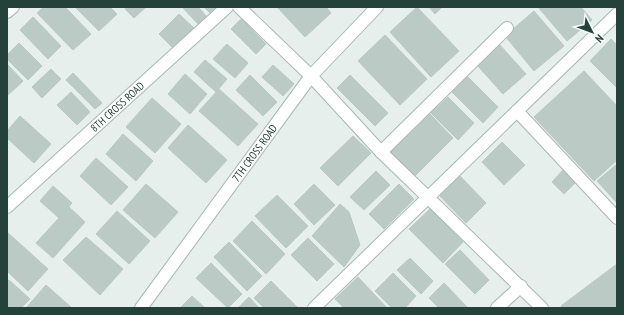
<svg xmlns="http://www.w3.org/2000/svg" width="624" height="315" viewBox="0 0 624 315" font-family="'PT Sans Narrow',sans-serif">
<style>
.building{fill:#bbcac4;stroke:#b8c9c2}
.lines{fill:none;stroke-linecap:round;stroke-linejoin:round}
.minor-casing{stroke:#a8b8b2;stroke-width:14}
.tertiary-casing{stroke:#a8b8b2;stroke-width:14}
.minor{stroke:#fff;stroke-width:12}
.tertiary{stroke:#fff;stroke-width:12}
.labels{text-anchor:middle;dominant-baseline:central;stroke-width:3;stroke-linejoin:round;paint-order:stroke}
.street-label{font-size:11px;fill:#24423a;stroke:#f7fbf9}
</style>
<rect width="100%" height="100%" fill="#e6efeb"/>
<g class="building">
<path d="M44,7h21l26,27 -18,16 -36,-37z"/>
<path d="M75,7h35l7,7 -18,17z"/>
<path d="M128,7h18l-12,11 -9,-9z"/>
<path d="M182,7h16l11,12 -9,7z"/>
<path d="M204,7h19l-10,9z"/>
<path d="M277,7h49l5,6 -26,24z"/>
<path d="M417,7l42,44 -28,26 -41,-45z"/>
<path d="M429,7h13l-7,7z"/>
<path d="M538,7h43l11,13 -25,21z"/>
<path d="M534,11l30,35 -30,25 -29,-35z"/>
<path d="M179,14l17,16 -20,21 -17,-17z"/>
<path d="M33,17l28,29 -13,13 -28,-29z"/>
<path d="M241,19l25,25 -10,10 -25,-25z"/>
<path d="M385,35l42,44 -27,26 -42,-44z"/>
<path d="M611,39l6,6v43l-27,-27z"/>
<path d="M19,43l23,23 -14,14 -21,-21v-4z"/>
<path d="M227,44l21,19 -13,15 -22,-19z"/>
<path d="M499,44l27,30 -23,20 -26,-29z"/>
<path d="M205,60l22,19 -11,13 -22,-20z"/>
<path d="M7,64l16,17 -16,15z"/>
<path d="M273,65l21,19 -11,12 -21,-19z"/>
<path d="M51,69l10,10 -19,19 -10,-11z"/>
<path d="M584,71l33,35v54l-23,21 -60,-64z"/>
<path d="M73,73l29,30 -7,6 -29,-29z"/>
<path d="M185,74l22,20 -17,20 -22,-20z"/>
<path d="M250,75l27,27 -14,14 -27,-26z"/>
<path d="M350,75l38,38 -13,13 -38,-38z"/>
<path d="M467,76l31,31 -15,16 -31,-31z"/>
<path d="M219,89l39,35 -20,22 -39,-35z"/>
<path d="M71,92l19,20 -13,13 -20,-20z"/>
<path d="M448,97l26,26 -16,17 -27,-27z"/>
<path d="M152,98l29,26 -26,29 -29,-26z"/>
<path d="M430,114l23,24 -41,41 -24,-24z"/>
<path d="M20,116l31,28 -17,19 -27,-25v-7z"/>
<path d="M188,125l39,35 -21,23 -38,-35z"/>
<path d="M123,134l30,27 -17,20 -30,-27z"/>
<path d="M353,136l18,17 -33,33 -18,-18z"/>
<path d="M502,142l23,23 -21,20 -22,-23z"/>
<path d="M96,158l32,29 -17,18 -31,-29z"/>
<path d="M617,164v39l-20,-22z"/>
<path d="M563,170l12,13 -11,11 -12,-12z"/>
<path d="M376,171l14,14 -26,25 -14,-13z"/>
<path d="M459,175l27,28 -20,20 -27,-28z"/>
<path d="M146,184l32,28 -23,26 -32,-28z"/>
<path d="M314,184l21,21 -21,20 -20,-21z"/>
<path d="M399,184l15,15 -30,30 -15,-15z"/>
<path d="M53,186l19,17 -13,15 -19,-17z"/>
<path d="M277,195l31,31 -22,22 -31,-32z"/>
<path d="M340,204l9,8 11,33 -16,22 -32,-31z"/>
<path d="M69,207l16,15 -32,36 -17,-15z"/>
<path d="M430,209l33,33 -20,21 -34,-34z"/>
<path d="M117,211l33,30 -21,23 -33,-30z"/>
<path d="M252,221l33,33 -19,20 -33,-33z"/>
<path d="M7,232l41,37 -20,22 -21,-20z"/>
<path d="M86,237l37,32 -23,26 -37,-35z"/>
<path d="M308,238l26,26 -17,17 -26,-26z"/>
<path d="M229,242l33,34 -15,15 -33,-34z"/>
<path d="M460,250l29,30 -14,14 -30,-30z"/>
<path d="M410,258l23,23 -12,13 -24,-24z"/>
<path d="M211,263l31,31 -14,14 -32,-30z"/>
<path d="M617,264v44h-54l-2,-2z"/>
<path d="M393,273l23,23 -11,12h-13l-17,-17z"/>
<path d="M358,277l29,31h-43l-9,-9z"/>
<path d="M9,280l21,19 -9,9h-14v-26z"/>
<path d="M271,281l27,27h-34l-10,-10z"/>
<path d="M444,283l23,24 -1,1h-27l-10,-10z"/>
<path d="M46,285l26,23h-46z"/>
<path d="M192,296l13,12h-25z"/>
<path d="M249,297l10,11h-21z"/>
</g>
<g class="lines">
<defs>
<g id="minor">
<path d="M239,7l72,69 70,76 161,156"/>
<path d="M7,12l6,-5"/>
<path d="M517,111l100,107"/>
<path d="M381,152l126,-124"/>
<path id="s1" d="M7,207l220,-200"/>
<path d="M314,308l303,-294"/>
<path d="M497,308l24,-22"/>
</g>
<g id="tertiary">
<path id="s2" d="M141,308l170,-232 66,-69"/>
</g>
</defs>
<use href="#minor" class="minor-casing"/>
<use href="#tertiary" class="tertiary-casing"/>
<use href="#minor" class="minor"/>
<use href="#tertiary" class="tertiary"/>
</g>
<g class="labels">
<g class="street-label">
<text stroke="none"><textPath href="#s1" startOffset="149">8TH CROSS ROAD</textPath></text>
<text stroke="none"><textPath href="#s2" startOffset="192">7TH CROSS ROAD</textPath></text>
</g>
</g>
<rect width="624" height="315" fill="none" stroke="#24423a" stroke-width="16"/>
<g transform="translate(592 32) rotate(132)" stroke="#f7fbf9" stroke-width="3" paint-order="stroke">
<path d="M0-3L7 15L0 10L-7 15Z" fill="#24423a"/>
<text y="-6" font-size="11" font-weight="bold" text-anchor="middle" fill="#24423a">N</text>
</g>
</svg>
